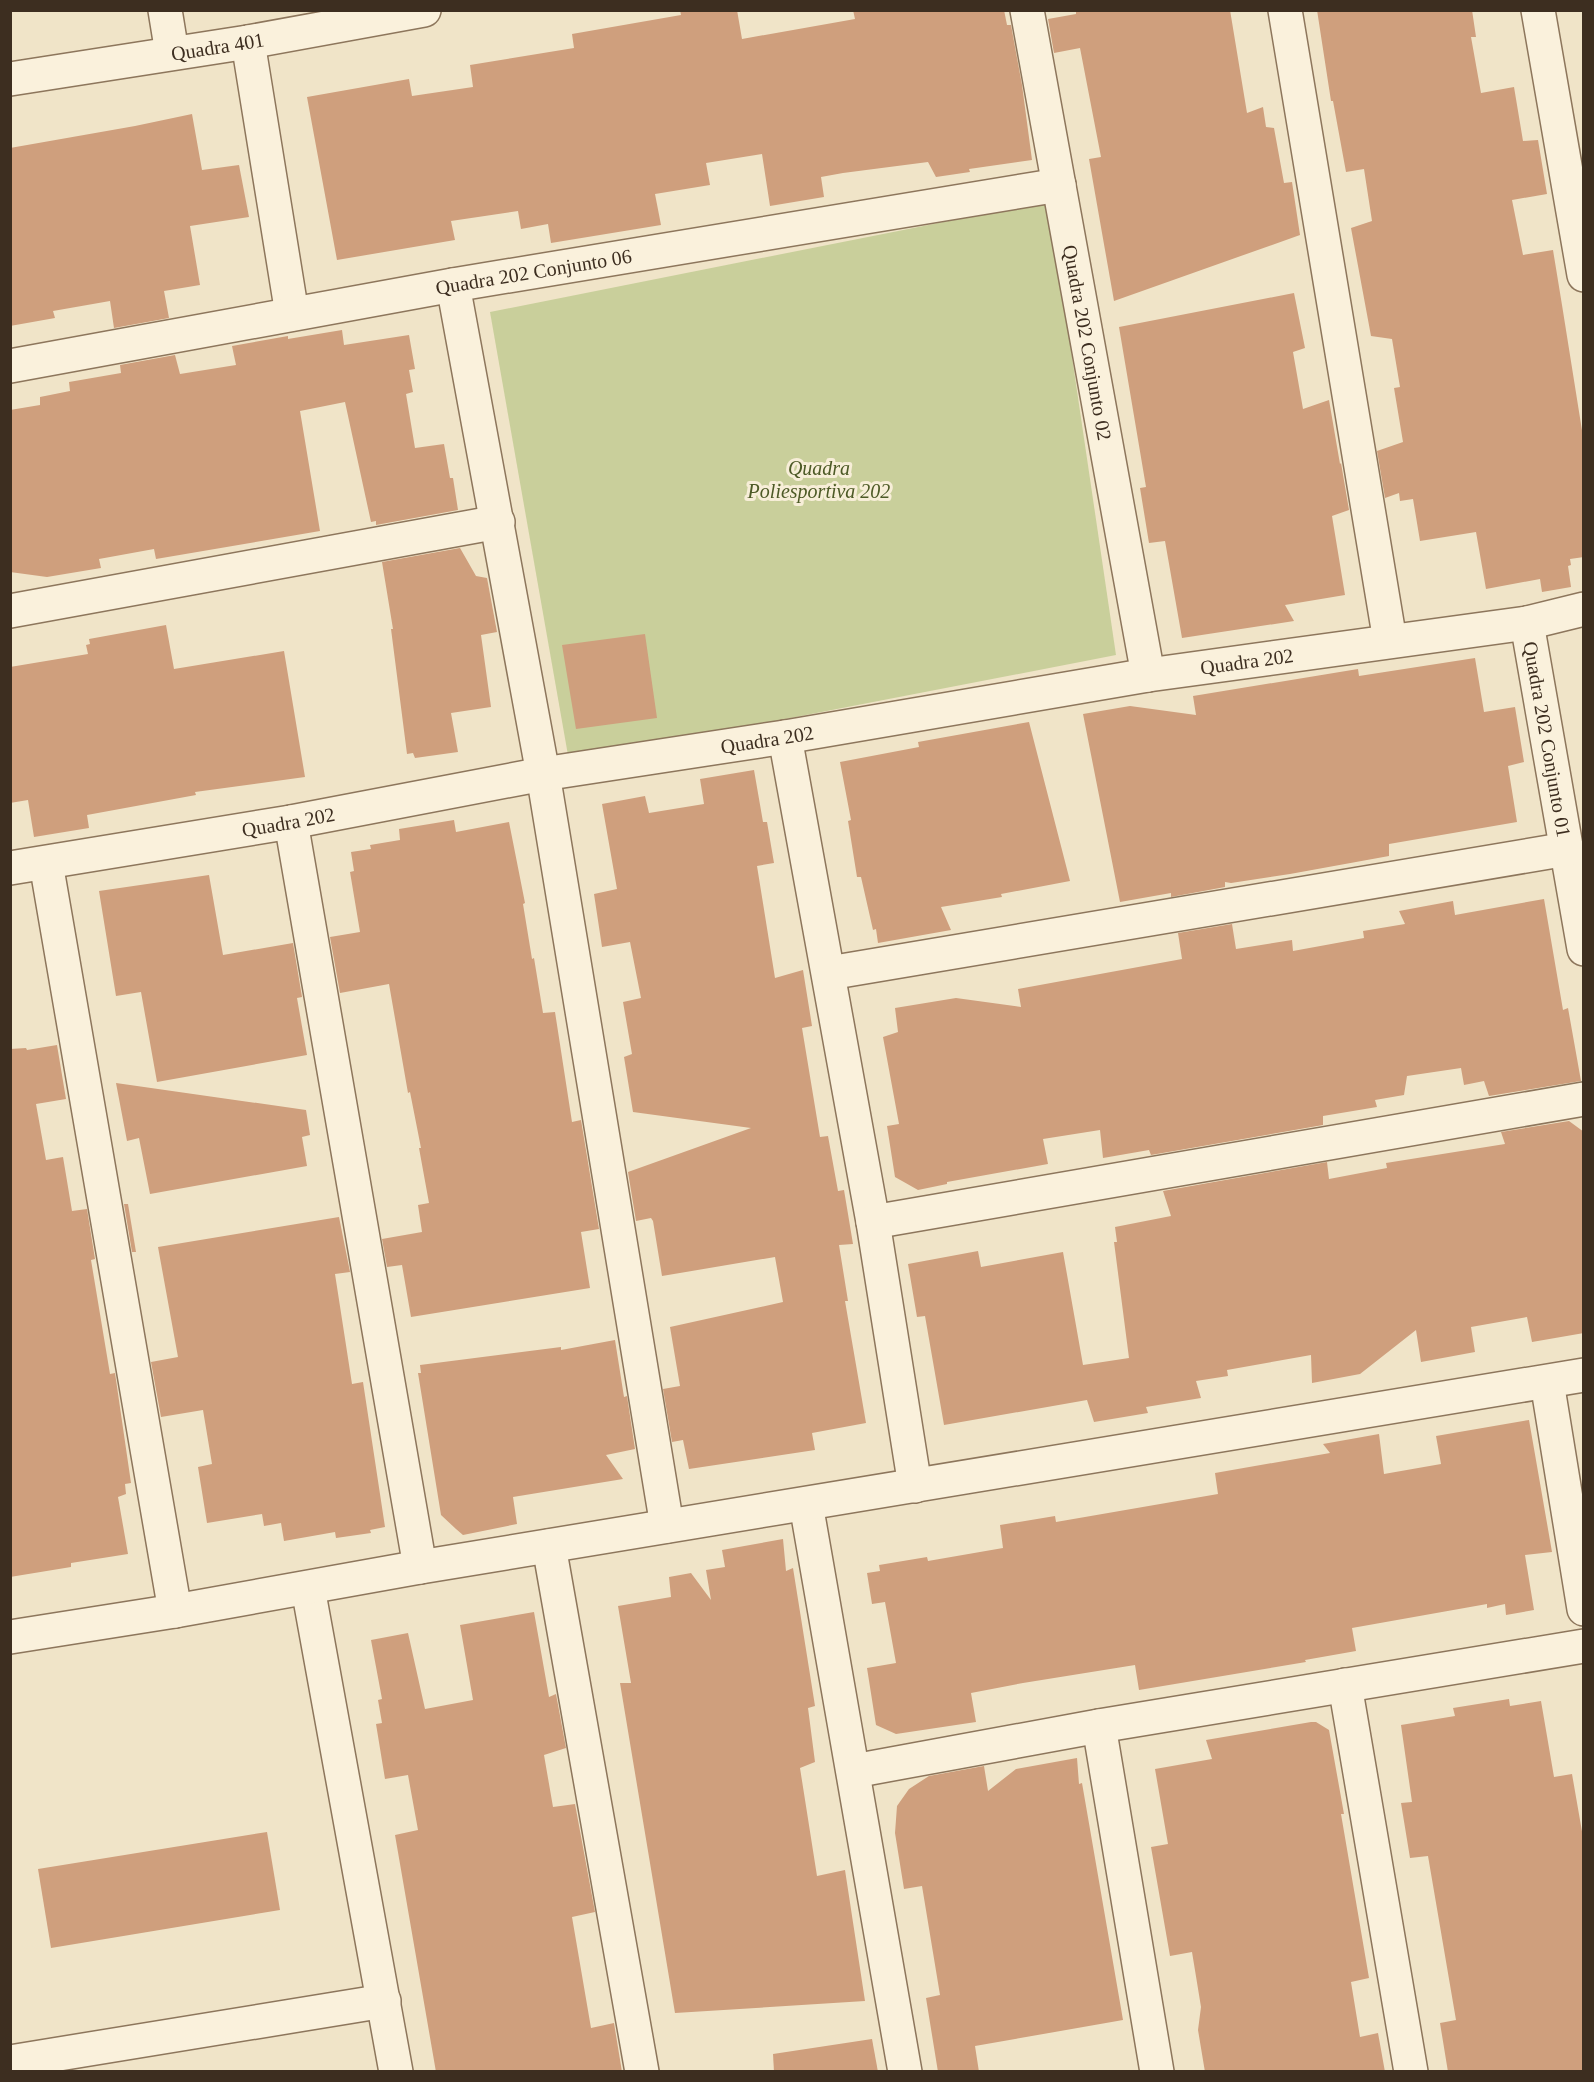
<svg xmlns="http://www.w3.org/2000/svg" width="1594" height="2082" viewBox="0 0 1594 2082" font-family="Georgia,serif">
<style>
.park{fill:#c9cf9b}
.building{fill:#cf9f7d}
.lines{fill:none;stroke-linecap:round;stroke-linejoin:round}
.minor-casing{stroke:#8d765c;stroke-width:36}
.tertiary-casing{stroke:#8d765c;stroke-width:36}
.minor{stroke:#faf1dc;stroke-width:33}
.tertiary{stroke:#faf1dc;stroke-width:33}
.labels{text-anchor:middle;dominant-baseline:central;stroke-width:6;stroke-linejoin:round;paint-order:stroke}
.street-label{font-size:20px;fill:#3d2e20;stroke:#f7eed8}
.park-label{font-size:20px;font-style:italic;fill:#4d5a26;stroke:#f7eed8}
</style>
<rect width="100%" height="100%" fill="#f0e4c8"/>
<path class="park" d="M1049,201l67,454 -547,106 -79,-449z"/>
<g class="building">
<path d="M680,10h57l5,29 113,-20 -2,-9h151l3,15h4l11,60 10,75 -63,9 1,3 -34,5 -8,-15 -85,11 -22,4 3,20 -54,9 -8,-52 -56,9 4,22 -55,9 6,31 -110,18 -3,-19 -27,5 -3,-18 -67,10 4,19 -118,20 -30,-163 102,-18 3,17 61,-9 -3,-22 104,-17 -2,-14 109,-19z"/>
<path d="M1076,10h154l17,103 16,-6 3,20 8,1 10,55 8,-1 8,53 -186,66 -25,-142 12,-2 -21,-109 -26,5 -6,-34 28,-5z"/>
<path d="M1317,10h155l4,27h-5l10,56 33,-6 9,54 15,-1 9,54 -35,6 11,55 30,-5 9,55 22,138v114l-14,2 1,6 -3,1 3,21 -29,5 -2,-13 -54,10 -10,-57 -56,9 -7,-42 -13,2 -1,-8 -14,5 -8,-47 26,-9 -9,-54 6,-1 -8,-48 -21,-3 -20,-108 21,-7 -8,-52 -18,3 -13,-71h-2z"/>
<path d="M192,114l10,56 37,-5 10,52 -59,9 10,59 -36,6 5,27 -55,10 -4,-27 -57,10 2,7 -45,8v-178l125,-22z"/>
<path d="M1294,293l11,55 -12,4 10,57 26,-9 11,64 1,-1 8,47 -17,6 13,79 -60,10 9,16 -112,17 -17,-97 -16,2 -9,-55 6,-1 -27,-160z"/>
<path d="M342,330l2,15 65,-10 6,34 -6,1 4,22 -7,2 9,54 29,-4 6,34h3l5,32 -82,15v-4l-5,1 -26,-120 -45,9 20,120 -164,28 -2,-10 -55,10 2,9 -54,9 -37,-5v-162l30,-5v-8l30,-6 -1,-9 52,-9 -1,-8 55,-10 5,19 56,-9 -4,-19 56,-10v3z"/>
<path d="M460,548l16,28 11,2 10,54 -16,3 10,72 -40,6 7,39 -43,6 -2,-5 -6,1 -16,-125h2l-11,-67z"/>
<path d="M166,625l8,44 110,-18 21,126 -110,15 1,3 -109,20 2,13 -55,9 -6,-37 -18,3v-136l78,-13 -2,-9 4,-1 -1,-5z"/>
<path d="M645,634l12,84 -81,11 -14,-84z"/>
<path d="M1475,658l9,54 31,-5 9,55 -16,4 9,56 -128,22v12l-99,18 -59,9 -6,-1v5l-54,10v-4l-51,9 -37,-188 47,-8 66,9 -3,-19 165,-27 1,7z"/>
<path d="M1029,722l41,159 -69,13 1,3 -61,10 10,23 -73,13 -2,-14 -3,1 -12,-53h-4l-9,-56 3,-1 -11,-58 79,-15 -1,-5z"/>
<path d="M754,770l9,52h4l7,41 -17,3 18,112 28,-8 9,56 -10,2 18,109 8,-1 10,55 6,-1 9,54 -14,1 9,56h-3l21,122 -54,10 3,17 -126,19 -6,-29 -11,2 -9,-53 17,-3 -10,-59 113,-25 -8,-45 -113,19 -9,-55 -2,-3 -15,3 -8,-49 123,-44 -118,-16 -9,-55 8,-3 -9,-52 18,-4 -11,-56 -28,5 -8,-53 23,-5 -15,-85 43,-8 4,17 55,-9 -4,-25z"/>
<path d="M454,820l2,12 53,-10 16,81 -2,1 9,55 2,-1 9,55 12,-1 17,110 9,-2 18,109 -18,3 9,56 -179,29 -9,-52 -15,2 -5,-28 40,-7 -4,-27 11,-2 -10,-55h2l-11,-56 -2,1 -19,-109 -49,9 -10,-56 30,-5 -10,-60 4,-1 -3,-19 20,-3 -1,-4 30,-5 -1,-11z"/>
<path d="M209,875l14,80 70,-12 9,54 -5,1 10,57 -150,27 -16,-90 -25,4 -17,-105z"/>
<path d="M1544,899l19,111 5,-2 13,73 -92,15 -5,-15 -20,4 -3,-17 -54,8 -3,19 -29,5 2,7 -54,9v9l-172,30 -2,-5 -46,8 -3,-28 -57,9 5,25 -101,18v2l-29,6 -23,-13 -8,-51 12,-2 -16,-87 15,-5 -3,-24 61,-10 65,9 -3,-18 164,-30 -4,-26 54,-9 4,25 56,-9 1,11 71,-13 -1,-7 42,-7 -6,-13 54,-10 2,14z"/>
<path d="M57,1045l9,54 -30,5 10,56 17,-3 9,54 15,-2 8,50 -4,1 19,114 5,-1 16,110 -6,1 1,10 -8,3 10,57 -57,9v4l-61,10v-528l16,-1 1,2z"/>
<path d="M116,1083l190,27 4,25 -8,2 5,29 -157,28 -11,-56 -12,3z"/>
<path d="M1569,1121l15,11v201l-52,9 -5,-25 -56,10 4,25 -54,10 -5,-32 -56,44 -48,9 -1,-28 -84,15 1,6 -32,5 5,17 -55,9 2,6 -54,9 -7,-22 -143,25 -19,-109 -8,1 -9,-53 70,-13 3,16 82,-15 20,113 46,-7 -15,-116h3l-2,-15 56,-11 -8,-25 164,-29 2,17 58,-11 -1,-5 119,-19 -4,-12z"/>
<path d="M124,1204h4l8,48h-4z"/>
<path d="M339,1217l11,55 -15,2 17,110 11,-2 22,145 -15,3 1,3 -35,5 -1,-6 -51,9 -3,-18 -17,3 -2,-12 -55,9 -9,-56 14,-3 -9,-54 -42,7 -10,-55 27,-5 -20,-110z"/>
<path d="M615,1340l9,57 3,-1 8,53 -29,6 17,24 -110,18 4,27 -54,11 -7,-6 -15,-14 -23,-142h3l-1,-8 141,-18v3z"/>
<path d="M1529,1420l23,132 -27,3 9,55 -28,5 -1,-11 -18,4v-4l-135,24 4,23 -51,9 1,2 -167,28 -4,-25 -112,18 -52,10 5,29 -80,12 -20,-9 -9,-57 29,-5 -11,-61 -13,2 -5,-31 13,-2 -1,-6 48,-8 1,4 75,-13 -3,-23 55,-9 1,6 162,-28 -3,-21 115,-20 -7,-9 56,-10 5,40 57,-10 -5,-28z"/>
<path d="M783,1539l3,32 7,-3 22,138 -7,2 7,54 -15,6 17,108 28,-6 20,131 -190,12 -55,-330h11l-13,-77 53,-9 -2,-20 22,-4 20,27 -5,-30 19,-3 -3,-17z"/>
<path d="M534,1612l15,85 7,-3 10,54 -22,7 9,52 22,-3 20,108 -23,5 19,111 23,-5 8,49h-186l-41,-237 23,-5 -10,-55 -23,4 -9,-55 6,-1 -4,-23 4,-1 -11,-59 37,-7 17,76 48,-9 -13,-75z"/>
<path d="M1509,1699l1,7 31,-5 13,76 18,-3 12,69v229h-136l-8,-49 16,-3 -28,-164 -18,2 -9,-55 11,-1 -11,-77 54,-9 -2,-8z"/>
<path d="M1311,1722h5l13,8 15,84h-3l28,164 -18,4 9,55 18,-4 7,39h-180l-7,-42 3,-23 -9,-55 -22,4 -19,-109 17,-3 -13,-75 57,-10 -6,-19z"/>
<path d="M1077,1758l2,26 3,-1 41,237 -148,26 4,26h-41l-12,-74 14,-3 -18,-109 -18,3 -9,-56 2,-27 12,-17 20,-13 55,-10 4,25 28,-22z"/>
<path d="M267,1832l13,78 -229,38 -13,-79z"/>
<path d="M872,2039l6,33h-104l-1,-18z"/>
</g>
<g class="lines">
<defs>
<g id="minor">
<path d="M165,10l7,43"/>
<path id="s1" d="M1027,10l121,665"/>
<path d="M1285,10l105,631"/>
<path d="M1538,10l46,265"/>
<path d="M248,42l44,272"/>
<path d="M453,285l90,489 124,752"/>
<path id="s2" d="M10,366l443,-81 606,-100"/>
<path d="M10,611l488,-89"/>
<path id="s3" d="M1527,623l57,326"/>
<path d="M785,737l88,485 42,264"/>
<path d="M291,822l129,745"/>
<path d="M46,863l129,748"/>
<path id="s4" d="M10,868l281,-46 252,-48 242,-37 363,-62 379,-52 57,-14"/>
<path d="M829,973l738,-124"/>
<path d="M873,1222l711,-123"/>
<path d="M1547,1382l37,227"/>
<path d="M806,1504l99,568"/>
<path d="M549,1546l93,526"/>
<path d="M308,1588l88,484"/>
<path d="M1345,1685l66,387"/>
<path d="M1099,1726l58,346"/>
<path d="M854,1771l245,-45 485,-80"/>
<path d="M10,2062l374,-61"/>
</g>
<g id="tertiary">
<path id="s5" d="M10,79l238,-37 176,-32"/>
<path d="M10,1637l165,-26 245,-44 1164,-192"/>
</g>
</defs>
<use href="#minor" class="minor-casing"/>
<use href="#tertiary" class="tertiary-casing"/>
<use href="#minor" class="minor"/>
<use href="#tertiary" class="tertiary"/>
</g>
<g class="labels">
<g class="street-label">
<text stroke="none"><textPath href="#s5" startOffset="210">Quadra 401</textPath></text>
<text stroke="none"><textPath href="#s2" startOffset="532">Quadra 202 Conjunto 06</textPath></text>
<text stroke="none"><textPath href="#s1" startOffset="338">Quadra 202 Conjunto 02</textPath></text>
<text stroke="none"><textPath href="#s4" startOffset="1254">Quadra 202</textPath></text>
<text stroke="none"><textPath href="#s4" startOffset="768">Quadra 202</textPath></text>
<text stroke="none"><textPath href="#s3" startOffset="118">Quadra 202 Conjunto 01</textPath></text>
<text stroke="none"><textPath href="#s4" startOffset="282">Quadra 202</textPath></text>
</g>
<g class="park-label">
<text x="819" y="468">Quadra<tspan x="819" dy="23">Poliesportiva 202</tspan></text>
</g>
</g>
<rect width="1594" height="2082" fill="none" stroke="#3d2e20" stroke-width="24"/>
</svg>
